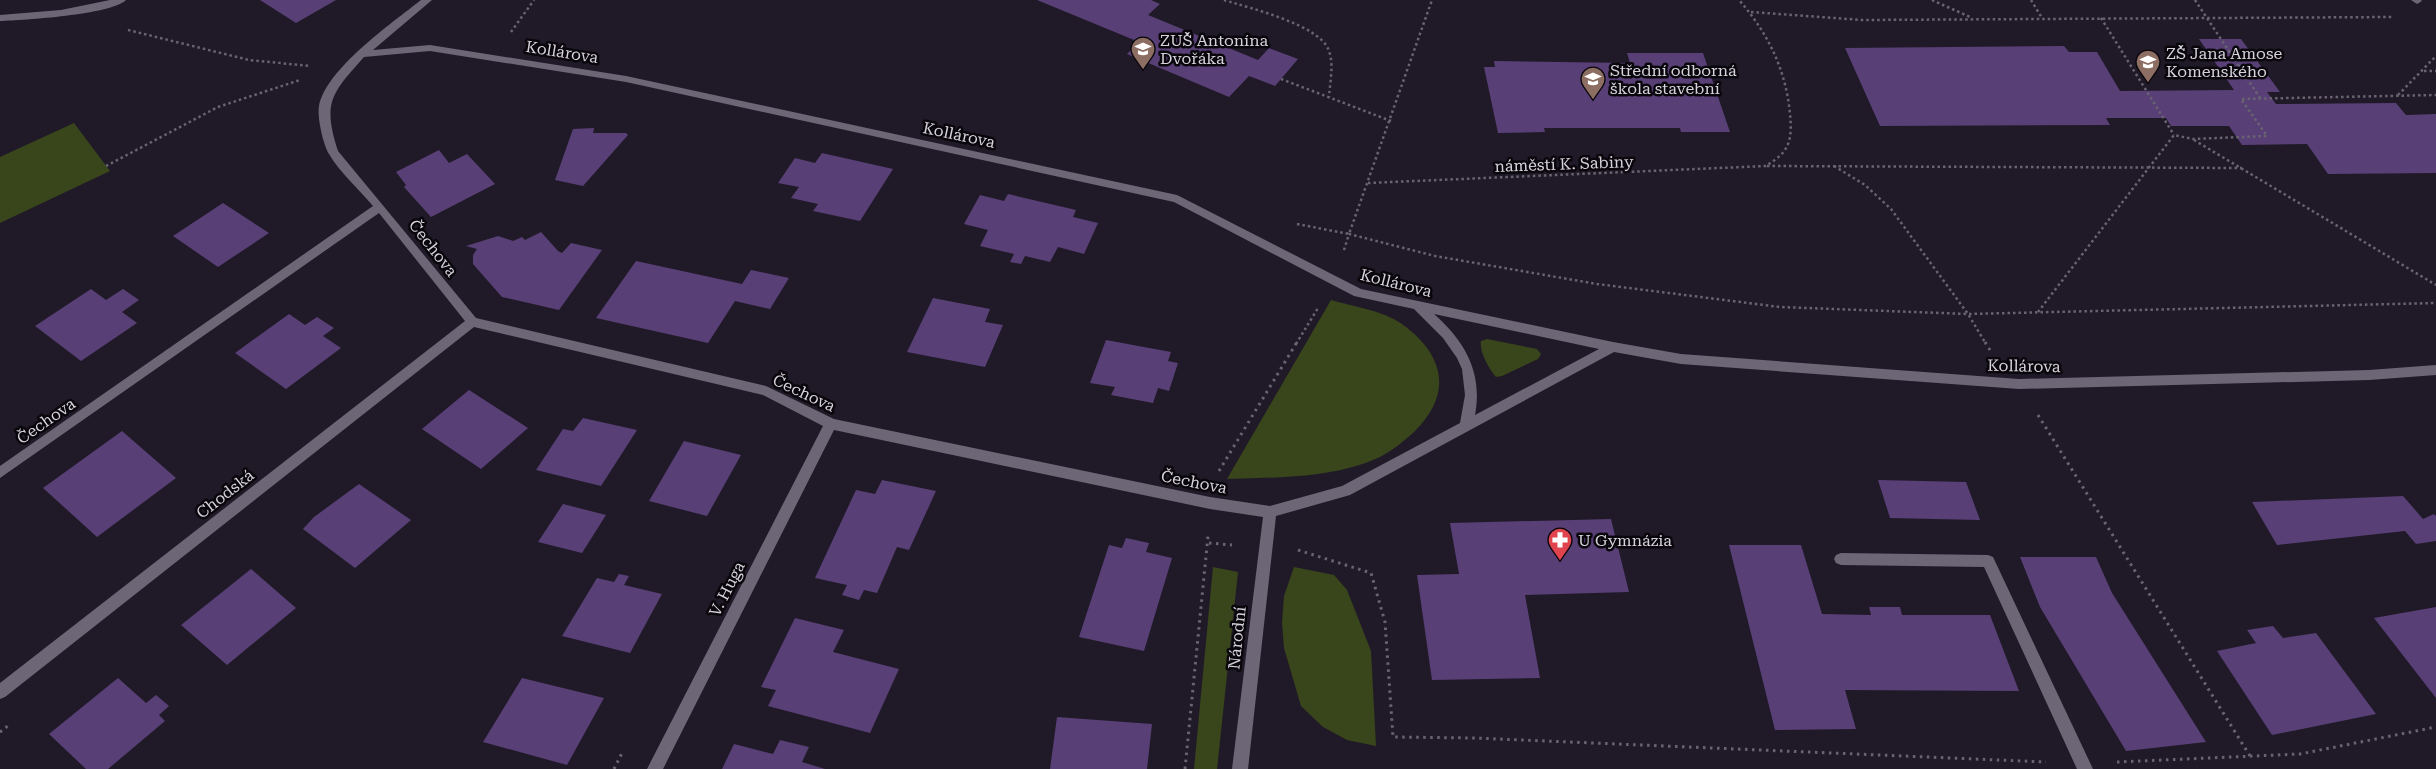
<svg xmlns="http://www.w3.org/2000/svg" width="2436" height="769" viewBox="0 0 2436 769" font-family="'Roboto Serif',serif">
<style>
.green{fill:#39451a}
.building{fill:#583f76}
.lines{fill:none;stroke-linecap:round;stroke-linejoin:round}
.path-far1{stroke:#696470;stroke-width:2.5;stroke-dasharray:2.5 3;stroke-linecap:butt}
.path{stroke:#696470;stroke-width:3;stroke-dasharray:2.5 4.5;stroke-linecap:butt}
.lane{fill:#6d6677;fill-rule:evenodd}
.street{fill:#6d6677;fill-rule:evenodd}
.labels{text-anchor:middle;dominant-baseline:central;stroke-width:5;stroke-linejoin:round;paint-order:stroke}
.poi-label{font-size:16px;fill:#d7d3dc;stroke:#09070c;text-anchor:start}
.street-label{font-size:16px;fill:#d7d3dc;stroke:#09070c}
</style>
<rect width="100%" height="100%" fill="#201a28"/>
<g class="green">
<path d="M74,123l36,48 -110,52v-66z"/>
<path d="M1331,300c23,7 51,10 71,24 43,31 51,70 12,108 -10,9 -22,19 -34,25 -48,22 -101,20 -153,22z"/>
<path d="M1487,339l50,10 4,5 -3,5 -36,17 -6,1c-7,-8 -17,-25 -15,-36z"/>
<path d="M1213,567l25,5 -21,197h-23z"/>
<path d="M1294,567l40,8 13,15 24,61 5,95 -29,-6 -24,-13 -22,-21 -17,-58 -2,-25 2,-27z"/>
</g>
<g class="building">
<path d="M260,0h76l-40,23z"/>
<path d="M1037,0h114l9,4 -12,11 110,45 11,-12 29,11 -23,27 -26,-10 -20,21 -102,-43 12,-12z"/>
<path d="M2199,39h42l39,53h-13l9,12 120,-1 10,12 30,-1v59l-108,1 -21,-30 -65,1 -13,-19h-58l-5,-8h-60l4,7 -230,1 -35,-78 219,-2 5,6h28l23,39 114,-1z"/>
<path d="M1627,53h76l27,79h-49l-1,-4h-136l1,4 -47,1 -14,-66h11l-1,-6 136,2z"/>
<path d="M594,128l-1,5h33l2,2 -45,51 -28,-6 18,-51z"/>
<path d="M439,150l10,13 18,-9 28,30 -64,33 -27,-30 2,-2 -10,-13z"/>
<path d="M822,153l71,16 -33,52 -47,-10 5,-7 -27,-6 8,-11 -21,-4 17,-25 20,5z"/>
<path d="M1008,194l68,16 -3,7 25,6 -14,31 -26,-7 -8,15 -25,-6 -4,8 -11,-2 4,-8 -34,-8 8,-16 -24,-6 16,-29 24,6z"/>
<path d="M223,203l46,30 -51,34 -45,-31z"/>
<path d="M541,232l17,19 4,2 9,-10 31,7 -43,60 -57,-13 -29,-33v-9l4,-6 -11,-3 32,-10 15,5 9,-4 3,3z"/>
<path d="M636,261l106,23 9,-14 38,8 -19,31 -35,-8 -27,42 -112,-25z"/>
<path d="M91,289l15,11 17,-11 16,11 -17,12 15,11 -56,38 -46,-35z"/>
<path d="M933,298l57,11 -5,13 18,3 -18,42 -78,-15z"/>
<path d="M289,314l16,11 12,-8 17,11 -11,8 18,12 -55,41 -51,-36z"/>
<path d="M1106,340l65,12 -3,9 10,2 -9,28 -11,-3 -5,15 -42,-8 4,-8 -25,-4z"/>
<path d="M469,390l59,38 -47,41 -59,-40z"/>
<path d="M583,418l54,12 -36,56 -65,-16 27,-41 10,2z"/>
<path d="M122,431l54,47 -79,59 -54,-49z"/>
<path d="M684,441l57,14 -34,61 -58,-15z"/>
<path d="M882,480l54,11 -27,59 -12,-3 -20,46 -13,-3 -5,10 -17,-5 5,-10 -32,-7 41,-88 19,4z"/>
<path d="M1878,480l88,2 14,38 -90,-2z"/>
<path d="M359,484l52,36 -56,48 -52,-39 11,-12z"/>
<path d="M2403,496l20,23 11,-5 2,2v25l-20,3 -11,-13 -128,14 -25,-43z"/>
<path d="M563,504l43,11 -24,38 -44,-11z"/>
<path d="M1611,519l18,73 -104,3 15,83 -108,2 -15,-105 42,-1 -9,-51z"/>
<path d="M1126,538l23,5 -3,9 26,6 -28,93 -65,-14 30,-92 13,3z"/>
<path d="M1729,545h72l21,69 49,1 -2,-8h31l2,8h88l29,76 -174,-1 11,39 -81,1z"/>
<path d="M2020,557h76l16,36 94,149 -80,9 -86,-144z"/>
<path d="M251,569l45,39 -69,57 -46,-40z"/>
<path d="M619,574l10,2 -5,9 38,9 -32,59 -68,-17 35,-58 17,4z"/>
<path d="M2436,607v91l-62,-80z"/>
<path d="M795,618l49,12 -11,22 66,17 -29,64 -102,-27 8,-16 -15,-3z"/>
<path d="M2273,626l10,12 33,-5 60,81 -104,21 -55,-84 39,-8 -9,-13z"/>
<path d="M118,678l28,25 10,-8 13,11 -10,9 6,6 -57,48h-22l-37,-35z"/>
<path d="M522,678l82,20 -37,67 -84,-23z"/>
<path d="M1057,717l95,7 -5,45h-97z"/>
<path d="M780,740l29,7 -7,15 23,7h-103l12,-25 39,10z"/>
</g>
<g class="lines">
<g class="path-far1">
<path d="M1224,0c25,8 97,25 105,51 5,14 1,31 0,46"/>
<path d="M1932,0l38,17"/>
<path d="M2031,0l11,18"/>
<path d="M2195,0l65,98"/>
<path d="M1751,12l111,8 531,-3"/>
<path d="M2101,18l73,117"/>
<path d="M128,30l121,30 61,6"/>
<path d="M511,32l23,-32"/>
<path d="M2424,71h12"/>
<path d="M1281,79l110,42"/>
<path d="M2398,95l38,-39"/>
<path d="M2194,140l242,145"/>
<path d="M106,166l112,-59 82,-27"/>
<path d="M1767,166l475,2"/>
<path d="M1834,166l31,19 26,24 77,105 18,30"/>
<path d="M1368,183l398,-17c7,-5 16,-10 20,-18 6,-10 5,-23 4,-34 -4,-44 -22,-81 -51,-114"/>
<path d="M1297,224l52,10 83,-234"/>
<path d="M1344,250l5,-16 86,22 162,28 183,23 188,7 468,-11"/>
<path d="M2038,312l136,-177 19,4 74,-3 -26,-37 195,-4"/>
<path d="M1296,344l22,-36"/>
</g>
<g class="path">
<path d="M1985,342l5,8"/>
<path d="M2038,415l212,341"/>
<path d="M1219,471l78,-129"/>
<path d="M1209,543l23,2"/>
<path d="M1298,550l73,23 14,49 8,115 81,1 572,24"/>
<path d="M0,732l9,-7"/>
<path d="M2117,762l183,-8 136,-27"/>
<path d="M614,769l8,-16"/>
<path d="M1185,769l23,-233"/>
</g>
<g class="lane">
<path d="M110,0h16c-16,15 -102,20 -126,21v-6l61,-5z"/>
<path d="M2411,0h10l1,1 -5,3z"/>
<path d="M1841,553l147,2 5,2 100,212h-16l-93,-202 -143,-2 -5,-2 -2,-4 2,-4z"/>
</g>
<path class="street" d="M421,0h11l-59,50 57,-5 196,31 551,119 184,94 252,53 68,12 338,25 350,-9 67,-5v10l-67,5 -350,9 -338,-25 -67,-12 -264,143 -74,21 -28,253h-16l31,-252 -53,-8 -376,-79 -171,339h-16l176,-343 -60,-31 -289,-68 -469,370 -5,2v-16l465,-362 -86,-108 -379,265v-12l373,-260c-14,-17 -33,-33 -44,-52 -6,-10 -12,-37 -10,-48 7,-37 73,-83 102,-106zM430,51l196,31 548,120 180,94 60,13 29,29 14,20 5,11 3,26 -5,28 -118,63 -72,20 -60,-9 -376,-78 -68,-33 -290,-68 -138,-167c-16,-49 -6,-58 26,-94zM1434,314l165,35 -124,66c8,-42 -10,-74 -41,-101z"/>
</g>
<defs>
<symbol id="school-pin" viewBox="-11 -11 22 30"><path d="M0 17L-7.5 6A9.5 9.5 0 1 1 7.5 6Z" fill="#8d6e63" stroke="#09070c"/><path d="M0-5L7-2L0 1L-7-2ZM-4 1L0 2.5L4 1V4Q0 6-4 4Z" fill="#fff"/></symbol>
<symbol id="university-pin" viewBox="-11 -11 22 30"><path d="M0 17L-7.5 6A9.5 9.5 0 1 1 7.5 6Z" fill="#8d6e63" stroke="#09070c"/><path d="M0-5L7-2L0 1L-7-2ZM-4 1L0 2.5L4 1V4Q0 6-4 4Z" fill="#fff"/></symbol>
<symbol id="pharmacy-pin" viewBox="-11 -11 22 30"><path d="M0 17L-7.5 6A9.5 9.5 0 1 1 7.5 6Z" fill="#e0444e" stroke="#09070c"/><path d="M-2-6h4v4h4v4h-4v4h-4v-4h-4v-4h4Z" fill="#fff"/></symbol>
</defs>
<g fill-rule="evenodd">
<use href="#school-pin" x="1129" y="35" width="28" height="38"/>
<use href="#school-pin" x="2134" y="48" width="28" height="38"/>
<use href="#university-pin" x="1579" y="65" width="28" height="38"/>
<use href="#pharmacy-pin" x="1546" y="526" width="28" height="38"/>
</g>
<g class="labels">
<g class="poi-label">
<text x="1160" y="40">ZUŠ Antonína<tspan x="1160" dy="18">Dvořáka</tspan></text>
<text x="2166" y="53">ZŠ Jana Amose<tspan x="2166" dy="18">Komenského</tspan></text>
<text x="1610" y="70">Střední odborná<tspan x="1610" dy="18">škola stavební</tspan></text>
<text x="1578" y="540">U Gymnázia</text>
</g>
<g class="street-label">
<text transform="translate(562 52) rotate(9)">Kollárova</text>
<text transform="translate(959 135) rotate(12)">Kollárova</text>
<text transform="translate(1564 164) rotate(-2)">náměstí K. Sabiny</text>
<text transform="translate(433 248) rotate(52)">Čechova</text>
<text transform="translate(1396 283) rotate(14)">Kollárova</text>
<text transform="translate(2024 366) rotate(1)">Kollárova</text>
<text transform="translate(804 393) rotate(25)">Čechova</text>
<text transform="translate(46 421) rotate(-35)">Čechova</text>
<text transform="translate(1194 482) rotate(11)">Čechova</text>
<text transform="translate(225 494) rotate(-38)">Chodská</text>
<text transform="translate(727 589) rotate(-63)">V. Huga</text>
<text transform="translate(1237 638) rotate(-84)">Národní</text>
</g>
</g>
</svg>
